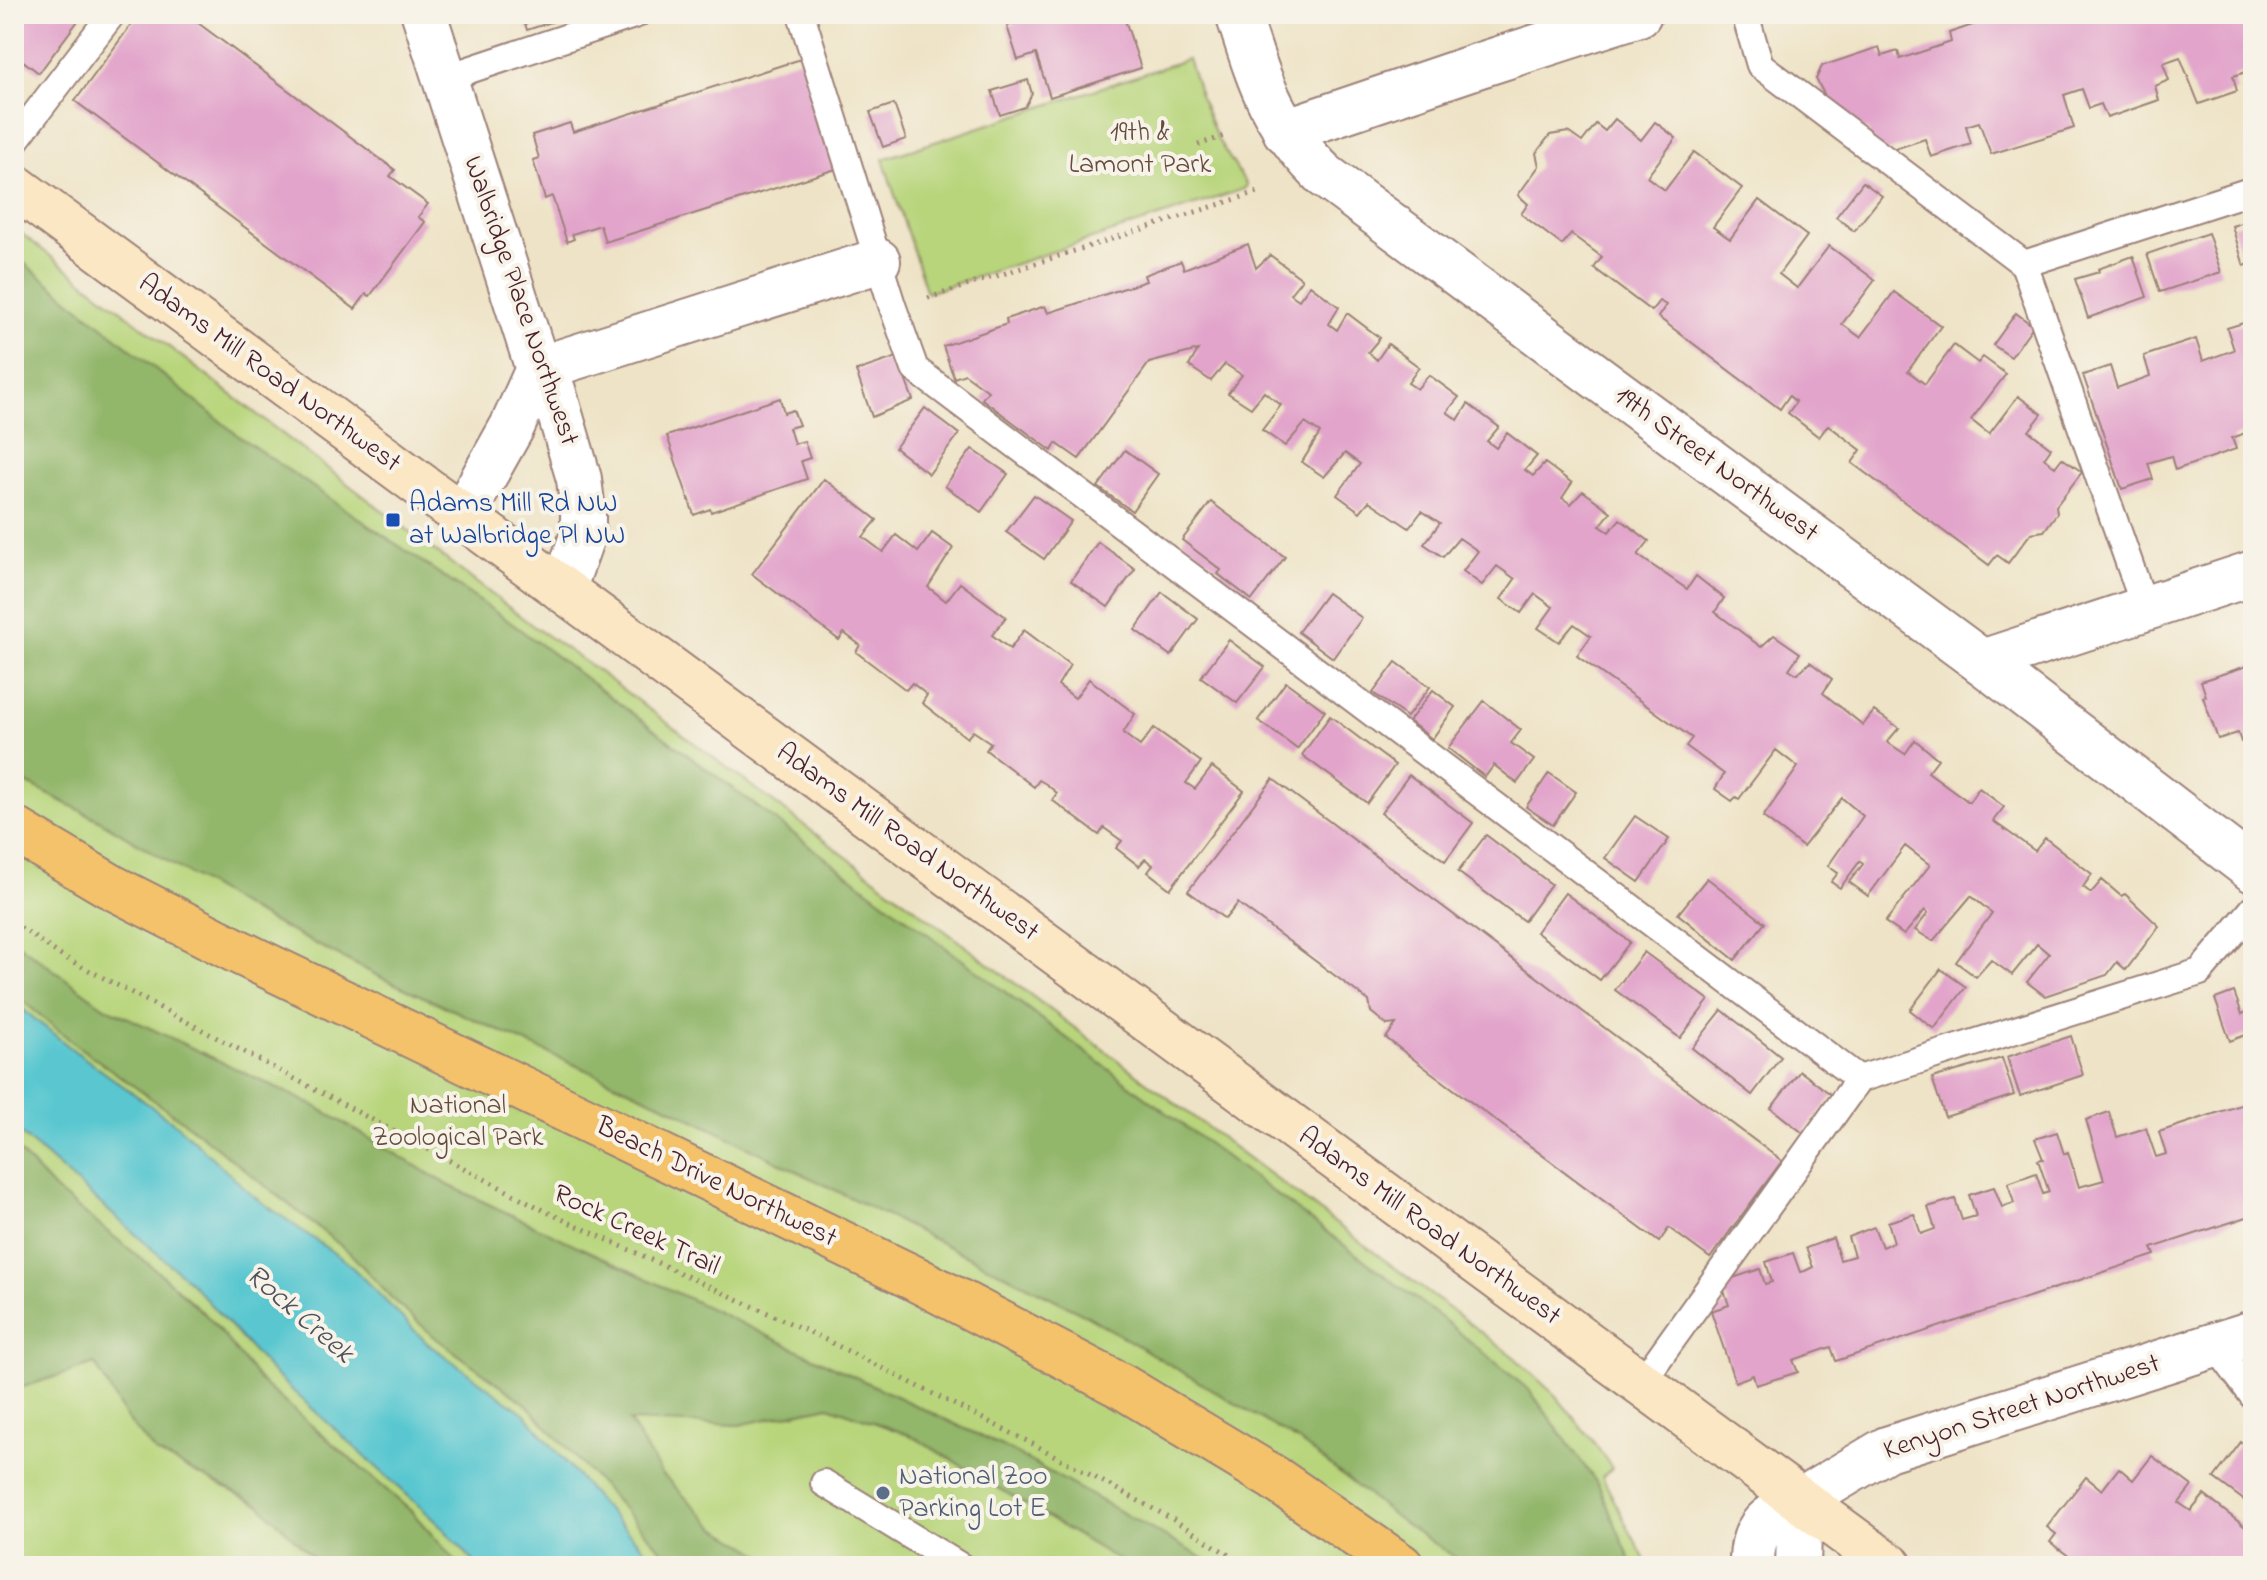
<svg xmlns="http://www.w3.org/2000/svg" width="2267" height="1580" viewBox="0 0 2267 1580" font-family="'Indie Flower',sans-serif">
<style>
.green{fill:#b8d57b;stroke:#817a53;stroke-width:2}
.forest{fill:#92b66b;stroke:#6e6a4b;stroke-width:2}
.water{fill:#5ac7d0;stroke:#52737e;stroke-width:2}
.building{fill:#e2a4cb}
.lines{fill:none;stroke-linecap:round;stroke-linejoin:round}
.service-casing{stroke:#9c8178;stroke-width:30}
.minor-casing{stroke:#9c8178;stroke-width:48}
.tertiary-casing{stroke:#9c8178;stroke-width:48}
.secondary-casing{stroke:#9c8178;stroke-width:48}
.primary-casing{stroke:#9c8178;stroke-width:48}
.path{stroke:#9c8178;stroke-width:5;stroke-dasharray:2 6;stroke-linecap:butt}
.service{stroke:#fff;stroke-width:26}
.minor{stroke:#fff;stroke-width:44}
.tertiary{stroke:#fff;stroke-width:44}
.secondary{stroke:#fbe7c3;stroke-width:44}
.primary{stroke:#f4c26a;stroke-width:44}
.transit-dot{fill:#1a4fb4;stroke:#f7f3e8;stroke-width:3}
.service-dot{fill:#5c6f8a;stroke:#f7f3e8;stroke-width:3}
.labels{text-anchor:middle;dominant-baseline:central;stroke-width:8;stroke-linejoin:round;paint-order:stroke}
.park-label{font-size:28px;fill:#664c3f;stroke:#f7f3e8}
.street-label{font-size:28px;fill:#4a1f2b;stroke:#f7f3e8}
.transit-label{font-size:28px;fill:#164399;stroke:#f7f3e8;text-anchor:start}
.service-label{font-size:28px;fill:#4e5e75;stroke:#f7f3e8;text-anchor:start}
.water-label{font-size:30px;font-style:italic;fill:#4f515d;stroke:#f7f3e8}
</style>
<rect width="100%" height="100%" fill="#f7f3e8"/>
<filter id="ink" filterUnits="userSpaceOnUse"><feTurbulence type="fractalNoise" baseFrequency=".0125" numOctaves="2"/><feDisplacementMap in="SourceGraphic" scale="16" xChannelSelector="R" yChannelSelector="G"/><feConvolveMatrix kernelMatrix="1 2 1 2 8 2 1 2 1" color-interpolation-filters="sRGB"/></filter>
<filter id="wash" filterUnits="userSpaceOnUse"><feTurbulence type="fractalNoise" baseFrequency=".006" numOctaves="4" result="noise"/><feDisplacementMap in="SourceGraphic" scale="32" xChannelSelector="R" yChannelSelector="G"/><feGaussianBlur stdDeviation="1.8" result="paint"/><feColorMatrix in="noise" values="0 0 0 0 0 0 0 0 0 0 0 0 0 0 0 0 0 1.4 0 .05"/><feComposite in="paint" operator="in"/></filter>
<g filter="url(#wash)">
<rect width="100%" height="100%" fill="#eee3c6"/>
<g class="green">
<path d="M1188,59l13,39 17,42 29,45 -3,4 -317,104 -44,-134z"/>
<path d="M14,228l519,398 61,42 920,689 42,39 36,44 20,28 -10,9 46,89h-1634z"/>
</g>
<g class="forest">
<path d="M14,255l226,182 270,185 933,697 87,72 69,95 34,80h-165l-66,-44 -102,-80 -214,-127 -420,-209 -282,-127 -133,-68 -154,-92 -83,-42z"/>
<path d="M14,941l89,65 212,100 133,79 562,265 207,116h-89l-216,-130 -83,-30 -90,19 -110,-4 32,52 54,54 66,39h-100l-13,-9 -142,-153 -89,-65 -41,-36 -46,-50 -163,-129 -108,-77 -65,-53z"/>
<path d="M14,1146l41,44 106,84 49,45 51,63 150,129 49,55h-138l-62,-61 -104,-52 -30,-35 -31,-54 -81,26z"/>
</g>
<path class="water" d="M14,1002l58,47 105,76 76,71 95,67 79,80 98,71 75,89 61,63h-183l-40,-43 -167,-152 -81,-89 -176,-154z"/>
<g id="blocks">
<g class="building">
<path d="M14,14h69l-44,59 -25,-19z"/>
<path d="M139,14h47l209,156 -5,6 38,28 -10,13 7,5 -55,74 -4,-2 -11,15 -280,-208z"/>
<path d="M522,14h51v1l-46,15z"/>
<path d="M1023,14h117l-15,6 16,48 -91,29 -14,-43 -18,6 -11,-34 18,-6z"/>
<path d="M2005,14h23l1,3 8,-3h216v56l-20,6 4,15 -38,13 -19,-47 -17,6 6,17 -14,6 4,14 -52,18 -6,-14 -12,4 -7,-19 -18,6 10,33 -83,26 -12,-32 -13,4 5,18 -40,13 -6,-18 -39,13 -15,-12 -4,-12 -5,3 -31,-24 -15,-28 6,-13 57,-19 3,9 16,-5 2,8 51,-17 -2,-9z"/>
<path d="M801,59l35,110 -231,73 -5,-17 -28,9 2,5 -7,3 -15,-46 -7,3 -12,-39 6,-2 -7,-23 38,-12 3,9z"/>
<path d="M1028,80l4,14 -7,13 -25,8 -8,-24z"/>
<path d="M894,104l12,35 -23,8 -13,-35z"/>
<path d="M1615,119l26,21 14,-18 21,16 -29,39 18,13 29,-38 48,36 -29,39 17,12 29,-39 48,36 -28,38 18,14 32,-42 46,34 -33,44 18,13 34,-45 47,34 -33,45 17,13 29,-39 24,18 5,-6 23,17 -35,46 18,14 29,-38 24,18 -13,17 22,17 -7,10 11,9 7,-9 20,14 -26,34 1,7 -13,18 -13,2 -23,30 -11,-8 -8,10 -137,-102 9,-13 -33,-25 -9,12 -31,-24 8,-11 -7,-6 -9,13 -122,-92 8,-12 -7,-4 -8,10 -57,-43 8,-11 -31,-23 -9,11 -41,-31 7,-10 -10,-9 21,-29 -3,-13 14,-18 18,-3 14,10 14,-18 9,7z"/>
<path d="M1863,182l19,14 -28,35 -18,-14z"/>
<path d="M2253,219v44l-9,3 -12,-40z"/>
<path d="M2208,233l13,39 -61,20 -13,-38z"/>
<path d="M1248,244l8,24 14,-13 32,24 -12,15 9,6 11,-15 29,22 -10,17 8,6 10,-17 33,25 -12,14 9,8 11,-16 31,23 -11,16 9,6 12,-14 30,22 -12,15 11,8 10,-16 31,23 -12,14 9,7 11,-15 30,23 -12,14 8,6 12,-13 27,20 -10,15 9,6 12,-13 28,21 -11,14 9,6 11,-13 29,22 -11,14 8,6 41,28 9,-13 28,22 -9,14 46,35 13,-12 26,18 -11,16 8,5 13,-12 22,17 -9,14 40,32 11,-14 25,17 -12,14 18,12 10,-14 23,19 -10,13 41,30 10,-14 25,19 -11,14 42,30 10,-13 47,36 -9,13 8,6 11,-13 19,16 4,-2 34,32 -33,44 -9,-8 -10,13 -62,21 -18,-14 22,-28 -12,-10 -25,31 -21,-15 -15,17 -20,-15 36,-49 -21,-17 -38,45 -18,-11 13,-17 -3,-3 -21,25 -19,-13 45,-57 -25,-19 -37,50 -19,-14 14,-18 -3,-3 -20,27 -9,-6 7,-9 -10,-7 35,-50 -21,-18 -39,49 -40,-30 35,-50 -22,-17 -37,49 -3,-2 -4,4 -17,-12 9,-15 -38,-28 6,-8 -115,-82 14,-20 -17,-12 -15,18 -21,-14 15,-21 -18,-13 -14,19 -20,-14 14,-20 -18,-13 -15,19 -19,-14 15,-20 -19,-13 -16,19 -19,-13 16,-21 -18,-12 -13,17 -40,-27 -9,11 -23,-17 23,-31 -15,-11 -21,24 -22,-15 18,-29 -15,-10 -20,23 -23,-16 19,-25 -17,-13 -13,16 -23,-15 14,-18 -17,-11 -14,17 -22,-15 9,-16 -49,13 -70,96 -23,-16 -4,8 -70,-52 6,-8 -23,-17 -11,4 -11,-32 64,-22 -1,-5 39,-13 3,7 98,-32 -2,-6 37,-14 3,8z"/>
<path d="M2133,256l14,41 -59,21 -13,-39 24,-7 -1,-3z"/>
<path d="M2016,313l17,13 -22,31 -18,-12z"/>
<path d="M2253,320v110l-21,8 4,11 -61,21 -4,-14 -23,7 5,16 -31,10 -39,-114 27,-9 7,22 33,-12 -6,-20 52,-17 7,22 31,-11 -7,-22z"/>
<path d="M897,357l16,43 -41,17 -16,-46z"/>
<path d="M780,398l4,15 9,-3 6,15 -10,3 5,16 10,-3 6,17 -9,3 6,18 -96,33 -1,-3 -16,6 -27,-79z"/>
<path d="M925,408l34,26 -30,40 -34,-26z"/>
<path d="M972,449l36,25 -27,38 -36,-26z"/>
<path d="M1125,450l33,24 -26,37 -34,-24z"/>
<path d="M824,479l53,41 -14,17 20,15 13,-17 22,17 14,-19 21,15 -25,39 18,14 14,-18 46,34 -14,18 18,14 14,-19 46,35 -12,20 17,13 14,-19 46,35 -12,19 17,13 14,-18 47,34 -15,21 9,6 17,-22 32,24 -74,98 -22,-17 5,-7 -8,-6 -6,7 -23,-18 6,-7 -18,-13 -5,7 -47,-35 5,-7 -11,-9 -7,-4 -5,7 -48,-37 5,-7 -18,-12 -6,7 -45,-35 5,-8 -15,-12 -6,7 -50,-38 4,-7 -16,-12 -5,7 -87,-66z"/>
<path d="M1034,495l37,26 -27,38 -38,-27z"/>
<path d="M1211,502l74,55 -33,43 -34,-26 3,-4 -39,-30z"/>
<path d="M1098,542l37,27 -27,38 -37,-26z"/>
<path d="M1162,592l36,27 -27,37 -36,-26z"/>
<path d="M1327,593l35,25 -29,40 -35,-26z"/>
<path d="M1229,640l36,27 -28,36 -36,-26z"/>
<path d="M1396,662l34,25 -23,30 -34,-24z"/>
<path d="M2253,664v87h-1l-3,-11 -8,2 -3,-9 -20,6 -15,-42 3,-1 -5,-15z"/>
<path d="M1286,682l39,29 -28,38 -39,-29z"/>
<path d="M1433,690l22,17 -23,32 -23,-18z"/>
<path d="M1484,701l37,29 -10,13 23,17 -17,23 -23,-18 -9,12 -37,-29z"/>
<path d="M1330,716l65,49 -28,38 -65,-48z"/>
<path d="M1549,773l27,19 -23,33 -27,-18z"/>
<path d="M1409,775l64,48 -28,38 -64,-48z"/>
<path d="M1273,779l509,382 -72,97 -41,-30 -10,14 -235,-175 -38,-29 10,-14 -9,1 -16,-13 -2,-11 -130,-97 -1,-1 -13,16 -37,-28z"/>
<path d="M1635,816l34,23 -30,43 -34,-24z"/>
<path d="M1486,835l65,49 -27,37 -66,-49z"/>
<path d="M1707,878l58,45 -30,37 -57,-46z"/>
<path d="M1565,893l65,49 -30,38 -64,-48z"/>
<path d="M1644,952l65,48 -29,38 -65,-48z"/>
<path d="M1941,969l25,18 -32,42 -24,-19z"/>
<path d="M2234,992l8,22 11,-4v36l-5,-12 -18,7 -15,-42z"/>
<path d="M1722,1010l59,47 -29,38 -60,-47z"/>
<path d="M2071,1036l12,39 -63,21 -13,-39z"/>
<path d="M2002,1058l12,37 -69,22 -13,-39z"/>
<path d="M1800,1071l33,25 -30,37 -32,-25z"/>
<path d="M2253,1101v114l-101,33 3,7 -319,106 -5,-14 -38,13 5,12 -42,13 -3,-10 -18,7 -24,-71 18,-6 -8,-23 39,-13 5,15 7,-2 -6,-20 27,-9 7,19 5,-1 8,-4 -7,-19 27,-10 7,22 14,-4 -6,-19 26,-10 8,20 12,-5 -6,-20 26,-8 7,20 14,-5 -7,-22 27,-8 7,21 14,-4 -7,-21 25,-8 8,20 12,-4 -6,-20 28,-10 7,21 6,-2 -11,-32 5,-1 -8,-20 22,-7 7,22 4,-2 11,35 25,-7 -18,-60 23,-8 8,25 29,-9 10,29 10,-3 -7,-22z"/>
<path d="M2241,1442l12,9v56l-39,-29z"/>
<path d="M2152,1456l40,30 -13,17 12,8 13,-16 49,38v33h-171l-32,-24 6,-8 -9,-7 39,-50 16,13 17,-22 14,12z"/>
</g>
</g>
</g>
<g filter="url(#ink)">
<use href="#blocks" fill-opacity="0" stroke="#9c8178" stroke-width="2"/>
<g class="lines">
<defs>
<g id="service">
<path d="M801,14l91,291 23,64 944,710"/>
<path d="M1745,14l15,51 264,199 229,-74"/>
<path d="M445,78l192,-64"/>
<path d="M14,142l98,-128"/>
<path d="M2024,264l121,344"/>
<path d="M2215,1345l38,51"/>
<path d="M1641,1383l218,-304 341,-107 53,-63"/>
<path d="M824,1483l136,83"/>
</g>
<g id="minor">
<path d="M1238,14c22,69 33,109 86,161l658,487 271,208"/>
<path d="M1285,131l192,-65 162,-52"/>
<path d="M538,369l340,-108"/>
<path d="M1982,662l271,-89"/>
<path d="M1800,1501l87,-52 366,-116"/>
</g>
<g id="tertiary">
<path d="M424,14l114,355 15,21 26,89 4,33v22l-20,56"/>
<path d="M462,516l50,-89 26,-58"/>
<path d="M1752,1566c-1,-40 15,-49 48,-65l-2,65"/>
</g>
<path id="secondary" d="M14,186l1876,1380"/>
<path id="primary" d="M14,829l96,57 127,65 677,327 209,109 151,91 127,88"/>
</defs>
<use href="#service" class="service-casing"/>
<use href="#minor" class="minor-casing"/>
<use href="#tertiary" class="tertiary-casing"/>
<use href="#secondary" class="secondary-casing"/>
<use href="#primary" class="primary-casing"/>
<g class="path">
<path d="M1198,145l26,-9"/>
<path d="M928,298l333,-107"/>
<path d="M14,923l46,32 491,259 265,121 217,109 141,76 72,46"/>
</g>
<use href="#service" class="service"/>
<use href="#minor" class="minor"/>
<use href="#tertiary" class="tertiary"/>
<use href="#secondary" class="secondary"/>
<use href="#primary" class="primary"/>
</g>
</g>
<rect class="transit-dot" x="385" y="512" width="16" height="16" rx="4"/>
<circle class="service-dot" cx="883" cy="1493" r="8"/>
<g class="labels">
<g class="park-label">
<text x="1140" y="133">19th &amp;<tspan x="1140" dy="32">Lamont Park</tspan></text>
<text x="458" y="1106">National<tspan x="458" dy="32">Zoological Park</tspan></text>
</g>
<g class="street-label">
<text transform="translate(520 301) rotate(71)">Walbridge Place Northwest</text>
<text transform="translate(269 374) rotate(36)">Adams Mill Road Northwest</text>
<text transform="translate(1716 465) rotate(36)">19th Street Northwest</text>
<text transform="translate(907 843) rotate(36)">Adams Mill Road Northwest</text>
<text transform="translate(716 1183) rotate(26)">Beach Drive Northwest</text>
<text transform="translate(1429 1227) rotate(36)">Adams Mill Road Northwest</text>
<text transform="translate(636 1231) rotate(25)">Rock Creek Trail</text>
<text transform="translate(2022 1408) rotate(-18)">Kenyon Street Northwest</text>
</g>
<g class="transit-label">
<text x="409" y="504">Adams Mill Rd NW<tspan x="409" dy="32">at Walbridge Pl NW</tspan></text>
</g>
<g class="service-label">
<text x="899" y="1477">National Zoo<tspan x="899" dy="32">Parking Lot E</tspan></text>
</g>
<g class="water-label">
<text transform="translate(299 1315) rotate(41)">Rock Creek</text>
</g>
</g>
<rect width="2267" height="1580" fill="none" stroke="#f7f3e8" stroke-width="48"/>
</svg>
